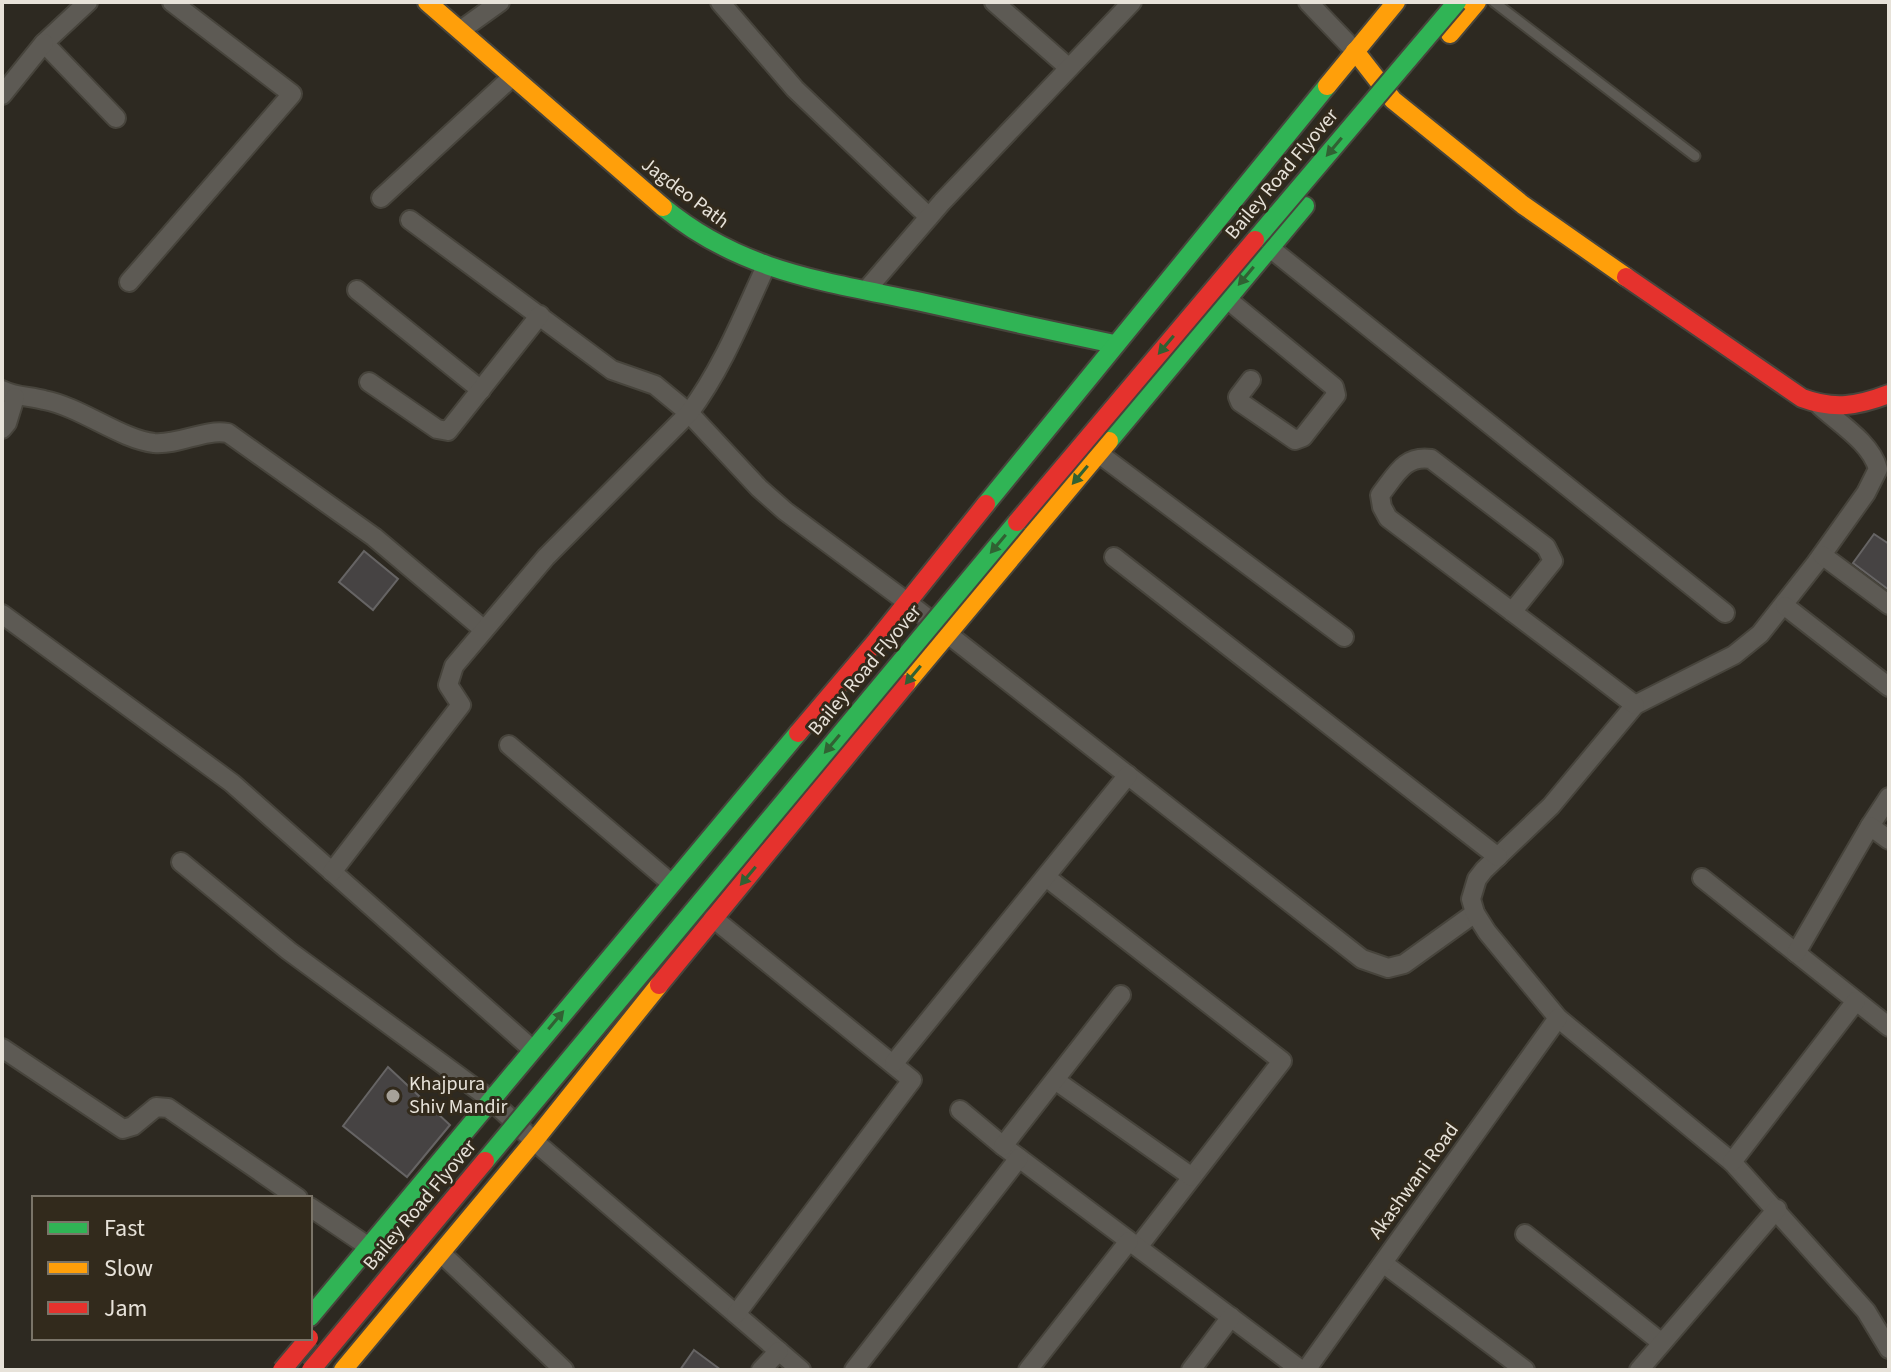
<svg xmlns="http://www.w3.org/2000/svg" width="1891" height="1372" viewBox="0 0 1891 1372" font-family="'Source Sans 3',sans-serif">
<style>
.building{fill:#464343;stroke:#666464;stroke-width:2}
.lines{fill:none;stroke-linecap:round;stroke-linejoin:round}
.lane-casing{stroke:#47443c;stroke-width:13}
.street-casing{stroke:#47443c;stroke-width:22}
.fast-casing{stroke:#47443c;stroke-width:22}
.slow-casing{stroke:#47443c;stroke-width:22}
.jam-casing{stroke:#47443c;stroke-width:22}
.lane{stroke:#5d5a54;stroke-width:9}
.street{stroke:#5d5a54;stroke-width:18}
.fast{stroke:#30b455;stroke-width:18}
.slow{stroke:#ff9f0a;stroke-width:18}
.jam{stroke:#e5322d;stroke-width:18}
.fast-bridge-casing{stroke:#47443c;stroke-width:22;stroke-linecap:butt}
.jam-bridge-casing{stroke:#47443c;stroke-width:22;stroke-linecap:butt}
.fast-bridge{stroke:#30b455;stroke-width:18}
.jam-bridge{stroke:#e5322d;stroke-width:18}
.oneway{fill:#316133}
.poi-dot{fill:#a6a199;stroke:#322a1c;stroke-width:3}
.labels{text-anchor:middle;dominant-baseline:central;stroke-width:6;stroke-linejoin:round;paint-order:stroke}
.street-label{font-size:20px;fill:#e7e2d9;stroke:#322a1c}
.poi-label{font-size:20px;fill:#e7e2d9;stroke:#322a1c;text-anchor:start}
</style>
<rect width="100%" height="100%" fill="#2d2921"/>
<g class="building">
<path d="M1874,534l15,10v46l-36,-27z"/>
<path d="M364,551l34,28 -25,31 -34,-28z"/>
<path d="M388,1067l62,58 -43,52 -64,-51z"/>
<path d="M694,1350l27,20h-41z"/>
</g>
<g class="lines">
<defs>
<path id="lane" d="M1494,2l201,154"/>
<g id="street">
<path d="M88,2l-44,41 72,75"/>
<path d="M720,2l75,87 134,128"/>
<path d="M994,2l75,66"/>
<path d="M1308,2l47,49"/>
<path d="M461,30l39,-28"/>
<path d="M2,95l42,-52"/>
<path d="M381,198l131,-121"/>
<path d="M410,220l202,150 43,15 34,28 70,75 26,23 122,91 455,357 26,9 16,-4 71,-51"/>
<path d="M1270,248l455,365"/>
<path d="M129,282l163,-188 -120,-92"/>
<path d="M868,288l74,-86 190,-200"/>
<path d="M357,290l124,100"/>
<path d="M1227,299l107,88 2,8 -33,42 -8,3 -55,-38 -2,-5 13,-17"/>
<path d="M369,382l68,47 11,2 92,-116"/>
<path d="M2,390c14,7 27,6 42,10 37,7 76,39 110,43 26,2 49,-14 74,-10l146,104 109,92"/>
<path d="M1820,406c20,18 51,37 58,63l-12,24 -50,70 -56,71 -26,21 -99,50 -84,101 -67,64 -7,9 -6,20 4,14 12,19 71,86 174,144 134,149 23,38"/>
<path d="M2,429l5,-6 8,-26"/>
<path d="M1098,453l246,184"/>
<path d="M1822,555l67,50"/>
<path d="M1114,557l384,300"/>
<path d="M1785,606l104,81"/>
<path d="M1512,612l41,-51 -7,-14 -115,-88c-27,-4 -35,16 -51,36l2,12 6,11c82,62 165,124 247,187"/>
<path d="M2,614l230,169 300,266"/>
<path d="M509,745l162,138"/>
<path d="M1870,826l19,-29"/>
<path d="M181,862l108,89 201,148 44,42 267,229"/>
<path d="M332,872l129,-167 -13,-20 6,-19 92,-109 143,-144c33,-44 54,-97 77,-147"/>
<path d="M1046,877l236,184 -144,186"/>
<path d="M1702,878l187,149"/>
<path d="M713,918l199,162 -176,234"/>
<path d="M1796,953l74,-127 19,14"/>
<path d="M2,1048l121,81 10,-3 23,-19 12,1 130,90"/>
<path d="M894,1063l234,-288"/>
<path d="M1055,1080l137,97"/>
<path d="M960,1110l43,36 298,224"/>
<path d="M1003,1146l118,-151"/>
<path d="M1732,1162l124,-161"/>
<path d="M310,1207l59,40"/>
<path d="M1525,1234l137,109"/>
<path d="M442,1254l122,116"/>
<path d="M1383,1263l142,107"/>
<path d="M761,1370l18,-19"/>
<path d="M854,1370l165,-212"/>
<path d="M1028,1370l101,-129"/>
<path d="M1191,1370l40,-53"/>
<path d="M1306,1370l252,-352"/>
<path d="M1639,1370l138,-161"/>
</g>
<g id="fast">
<path d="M663,207c77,64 159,74 254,94 66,15 131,29 197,43"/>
<path d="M1109,441l196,-235"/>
<path d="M986,504l341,-418"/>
<path d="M310,1317l488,-584"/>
</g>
<g id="slow">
<path d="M427,2l236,205"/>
<path d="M1450,34l27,-32"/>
<path d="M1355,51l38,49 130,105 103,72"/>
<path d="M1327,86l69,-84"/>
<path d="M906,684l203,-243"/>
<path d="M343,1370l191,-229 125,-156"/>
</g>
<g id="jam">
<path d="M1626,277l176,121c32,12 56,8 87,-4"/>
<path d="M798,733l79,-93 109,-136"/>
<path d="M659,985l247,-301"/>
</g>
</defs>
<use href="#lane" class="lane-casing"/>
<use href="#street" class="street-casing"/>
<use href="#fast" class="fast-casing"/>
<use href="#slow" class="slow-casing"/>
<use href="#jam" class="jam-casing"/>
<use href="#lane" class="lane"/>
<use href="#street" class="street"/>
<use href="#fast" class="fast"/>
<use href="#slow" class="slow"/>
<use href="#jam" class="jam"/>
<defs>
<g id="fast-bridge">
<path d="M1255,240l202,-238"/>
<path d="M485,1161l532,-639"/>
</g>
<g id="jam-bridge">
<path d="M1017,522l238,-282"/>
<path d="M282,1370l27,-32"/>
<path d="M311,1370l174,-209"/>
</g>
</defs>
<use href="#fast-bridge" class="fast-bridge-casing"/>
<use href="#jam-bridge" class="jam-bridge-casing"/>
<use href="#fast-bridge" class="fast-bridge"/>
<use href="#jam-bridge" class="jam-bridge"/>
</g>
<defs><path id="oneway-solid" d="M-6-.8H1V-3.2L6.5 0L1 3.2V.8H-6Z" transform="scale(2)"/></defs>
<g class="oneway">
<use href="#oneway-solid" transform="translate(1334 147) rotate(130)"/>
<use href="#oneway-solid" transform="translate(1246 276) rotate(130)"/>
<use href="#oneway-solid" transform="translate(1166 345) rotate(130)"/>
<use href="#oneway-solid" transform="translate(1080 475) rotate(130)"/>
<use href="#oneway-solid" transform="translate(998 544) rotate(130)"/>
<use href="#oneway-solid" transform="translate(913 675) rotate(130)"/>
<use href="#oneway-solid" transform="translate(832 744) rotate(130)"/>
<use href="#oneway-solid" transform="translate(748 876) rotate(130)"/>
<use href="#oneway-solid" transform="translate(556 1020) rotate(-50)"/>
</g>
<circle class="poi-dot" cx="393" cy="1096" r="8"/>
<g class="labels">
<g class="street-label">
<text transform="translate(1282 174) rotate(-50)">Bailey Road Flyover</text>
<text transform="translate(685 193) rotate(37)">Jagdeo Path</text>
<text transform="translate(865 670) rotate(-50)">Bailey Road Flyover</text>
<text transform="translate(1414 1181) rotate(-54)">Akashwani Road</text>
<text transform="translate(420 1205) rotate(-50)">Bailey Road Flyover</text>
</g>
<g class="poi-label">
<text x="409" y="1084">Khajpura<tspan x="409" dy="23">Shiv Mandir</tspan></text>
</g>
</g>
<rect width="1891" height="1372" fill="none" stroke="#e7e2d9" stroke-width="8"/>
<rect x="32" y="1196" width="280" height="144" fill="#322a1c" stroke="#7a7468" stroke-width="2"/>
<rect x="48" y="1222" width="40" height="12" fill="#30b455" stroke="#7a7468" stroke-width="2"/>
<text x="104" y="1236" font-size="24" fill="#e7e2d9">Fast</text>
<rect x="48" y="1262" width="40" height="12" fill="#ff9f0a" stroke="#7a7468" stroke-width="2"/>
<text x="104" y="1276" font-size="24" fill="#e7e2d9">Slow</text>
<rect x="48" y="1302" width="40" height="12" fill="#e5322d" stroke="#7a7468" stroke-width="2"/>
<text x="104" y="1316" font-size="24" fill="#e7e2d9">Jam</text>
</svg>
